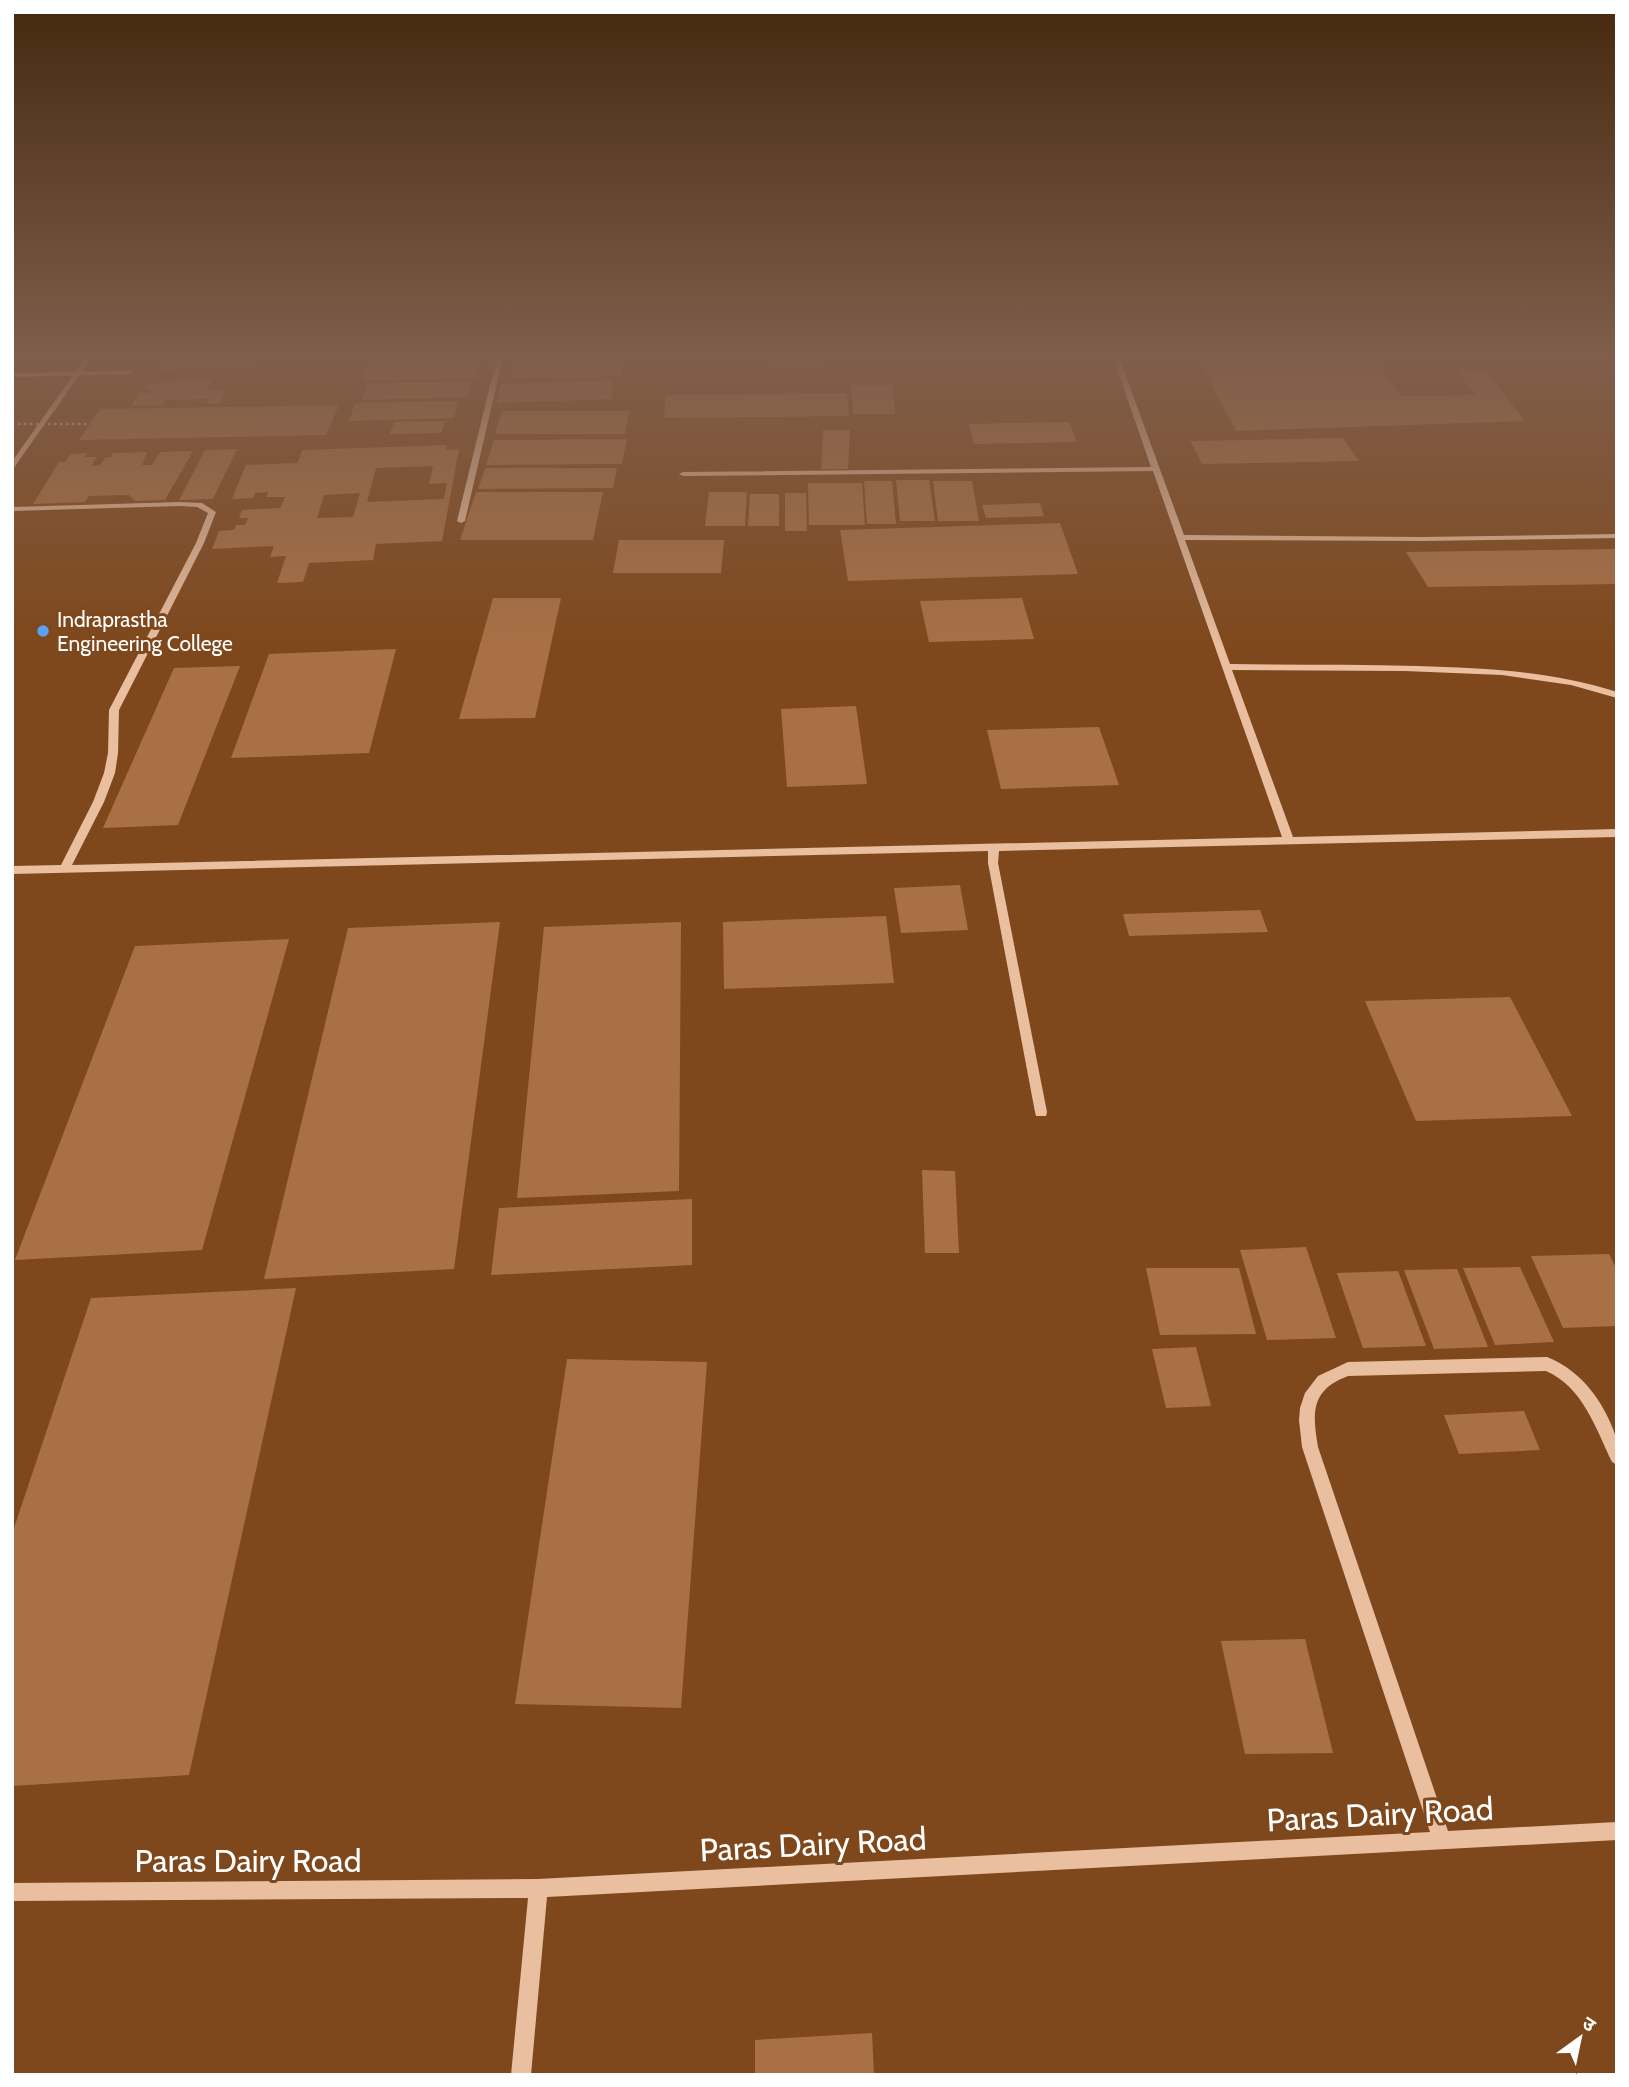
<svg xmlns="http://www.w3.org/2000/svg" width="1629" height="2087" viewBox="0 0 1629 2087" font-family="Cabin,'Noto Sans Devanagari',sans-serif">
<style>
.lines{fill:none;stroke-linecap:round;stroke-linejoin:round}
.stream{stroke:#ebb793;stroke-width:5}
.building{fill:#a97045;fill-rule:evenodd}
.path{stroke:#e9bfa0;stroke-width:2.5;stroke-dasharray:2.5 3.5;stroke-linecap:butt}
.minor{fill:#e9bfa0;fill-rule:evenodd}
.poi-dot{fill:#5d9ef9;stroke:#7f481c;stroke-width:2.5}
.labels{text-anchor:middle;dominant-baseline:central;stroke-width:6;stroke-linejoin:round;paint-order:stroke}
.far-poi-label{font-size:21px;fill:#fff;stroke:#7f481c;text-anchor:start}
.near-street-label{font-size:32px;fill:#fff;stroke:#7f481c}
</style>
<rect width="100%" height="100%" fill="#7f481c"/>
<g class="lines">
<path class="stream" d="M12,466l77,-109"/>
</g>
<g class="building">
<path d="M261,357l-6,11 -96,2 7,-11z"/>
<path d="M369,357h107l-1,5 -109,4z"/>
<path d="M515,357h109l-2,19 -112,3z"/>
<path d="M773,357h51l1,12h-52z"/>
<path d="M1374,359l27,37 75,-1 -20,-25h30l39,51 -289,10 -37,-70z"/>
<path d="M479,366l-4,13 -114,2 5,-13z"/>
<path d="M212,380l-6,10 20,-1 -7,15h-11l2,-5 -45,1 -2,5 -32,1 8,-13h11l2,-4h-8l3,-5h11l2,-3z"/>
<path d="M613,380l-1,19 -115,4 4,-19z"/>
<path d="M472,381l-4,16 -106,3 6,-17z"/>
<path d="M851,385h42l2,29h-42z"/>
<path d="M847,393l2,23 -185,2 2,-23z"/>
<path d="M458,401l-4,17 -105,3 6,-18z"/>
<path d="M339,405l-13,30 -247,5 21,-31z"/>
<path d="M502,411h127l-4,23h-130z"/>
<path d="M445,421l-4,12 -51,1 4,-12z"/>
<path d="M1069,422l8,20 -103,2 -5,-20z"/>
<path d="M823,430h27l-2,39h-27z"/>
<path d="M1343,438l16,23 -157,3 -12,-23z"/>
<path d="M627,439l-5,25 -136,1 8,-25z"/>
<path d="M447,445l-1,5 13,-1 -17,92 -66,3 -3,16 -64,3 -6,19 -26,1 9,-27 -16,1 4,-11 -62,3 7,-18 15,-1 2,-5h9l3,-7h-9l3,-8 38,-2 5,-11h-19l2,-5 -13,1 -2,5 -21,1 14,-34 52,-2 4,-13zM433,466l-4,18 18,-1 -3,16 -77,3 9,-34zM360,493l-7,24 -36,1 7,-23z"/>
<path d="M237,449l-24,50 -34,1 26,-50z"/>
<path d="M193,451l-28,49 -30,1 -6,-6 -40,1 -4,6 -52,2 26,-42h6l5,-8 18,-1 -3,4h12l-6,9 9,-1 6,-8h5l2,-4 34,-1 -5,13h10l8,-13z"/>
<path d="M485,468h132l-4,20 -135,1z"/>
<path d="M896,480h33l6,41h-35z"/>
<path d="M864,481h28l4,43h-29z"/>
<path d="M933,481h39l7,40h-41z"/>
<path d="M808,483h54l3,42h-56z"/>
<path d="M476,492h127l-10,48h-133z"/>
<path d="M709,492h38l-2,34h-40z"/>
<path d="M785,493h21l1,38h-22z"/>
<path d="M750,494h29v32h-31z"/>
<path d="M1040,503l4,13 -58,2 -4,-13z"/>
<path d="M1060,523l18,51 -230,7 -8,-51z"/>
<path d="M619,540h105l-3,33h-108z"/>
<path d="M1617,549v35l-189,3 -22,-35z"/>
<path d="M493,598h68l-26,120 -76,1z"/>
<path d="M1022,598l12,41 -105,3 -9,-41z"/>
<path d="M396,649l-27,104 -138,5 38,-104z"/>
<path d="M240,666l-62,159 -75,3 71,-160z"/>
<path d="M856,706l11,78 -80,3 -6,-78z"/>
<path d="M1099,727l20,58 -118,4 -14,-59z"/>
<path d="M960,885l8,45 -67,3 -7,-45z"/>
<path d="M1260,910l8,22 -139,4 -6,-22z"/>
<path d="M886,916l8,67 -170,6 -1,-67z"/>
<path d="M500,922l-46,347 -190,10 84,-351z"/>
<path d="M681,922l-2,269 -162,7 27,-271z"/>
<path d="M289,939l-87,311 -187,10 120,-314z"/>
<path d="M1510,997l62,119 -156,5 -51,-120z"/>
<path d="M922,1170l33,1 4,82h-34z"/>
<path d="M692,1199v66l-201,10 8,-67z"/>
<path d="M1306,1247l30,91 -69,2 -27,-90z"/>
<path d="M1609,1254l8,16v56l-54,2 -32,-72z"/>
<path d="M1520,1267l34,75 -59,3 -32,-77z"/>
<path d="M1146,1268h93l17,66 -96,1z"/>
<path d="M1457,1269l31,78 -54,2 -30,-79z"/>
<path d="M1398,1271l28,75 -63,2 -26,-75z"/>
<path d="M296,1288l-107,487 -177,11v-252l79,-236z"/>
<path d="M1196,1347l15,59 -45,2 -14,-59z"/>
<path d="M567,1359l140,3 -26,346 -166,-4z"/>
<path d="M1524,1411l16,39 -81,4 -15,-39z"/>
<path d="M1305,1639l28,114 -88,1 -24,-113z"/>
<path d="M872,2033l2,42h-119v-35z"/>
</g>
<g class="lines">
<path class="path" d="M12,424h78"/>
<g class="minor">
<path d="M497,357h6l-38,164 -4,2 -4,-2z"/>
<path d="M1113,357h6l65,178 236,2 197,-3v4l-197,3 -235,-1 45,124c63,1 125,0 187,2 68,2 135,5 200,26v6l-46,-13 -69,-10 -97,-4 -173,-1 61,167 324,-8v8l-618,14 -1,12 49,249 -1,4h-10l-1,-4 -47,-249v-12l-976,23v-8l49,-1 32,-63 11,-29 4,-20 1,-43 87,-167 12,-30 -11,-6 -17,-1 -168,5v-4l168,-5 22,1 14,9 -12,31 -85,167 -1,43 -3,20 -11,29 -32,63 1210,-28 -129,-366 -470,5 -4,-2 4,-2 468,-5z"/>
<path d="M132,371l1,1 -3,2 -118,3v-4z"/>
<path d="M1547,1357c35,14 57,45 69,80 2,8 1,19 1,28l-5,-3c-16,-33 -29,-75 -66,-91l-198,5c-37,14 -36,36 -30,71l130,384 169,-9v18l-1070,57 -16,178h-20l17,-177 -516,3v-18l526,-4 892,-47 -128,-385 -3,-27 1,-12 5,-15 13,-17 30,-14z"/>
</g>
</g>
<linearGradient id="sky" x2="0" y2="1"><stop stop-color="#46280f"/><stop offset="0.55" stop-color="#7f5e4b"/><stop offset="1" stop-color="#7f5e4b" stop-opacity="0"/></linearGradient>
<rect width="1629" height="649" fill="url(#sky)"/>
<circle class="poi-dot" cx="43" cy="631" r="7"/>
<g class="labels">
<g class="far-poi-label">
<text x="57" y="619">Indraprastha<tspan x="57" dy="24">Engineering College</tspan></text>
</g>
<g class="near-street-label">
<text transform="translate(1380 1814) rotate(-3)">Paras Dairy Road</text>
<text transform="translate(813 1844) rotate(-3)">Paras Dairy Road</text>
<text x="248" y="1860">Paras Dairy Road</text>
</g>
</g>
<rect width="1629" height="2087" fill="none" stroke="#ffffff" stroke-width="28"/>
<g transform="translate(1580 2038) rotate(33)" stroke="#7f481c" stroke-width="5" paint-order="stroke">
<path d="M0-5L12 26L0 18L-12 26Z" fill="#ffffff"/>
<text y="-10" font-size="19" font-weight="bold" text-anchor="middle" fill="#ffffff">उ</text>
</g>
</svg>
